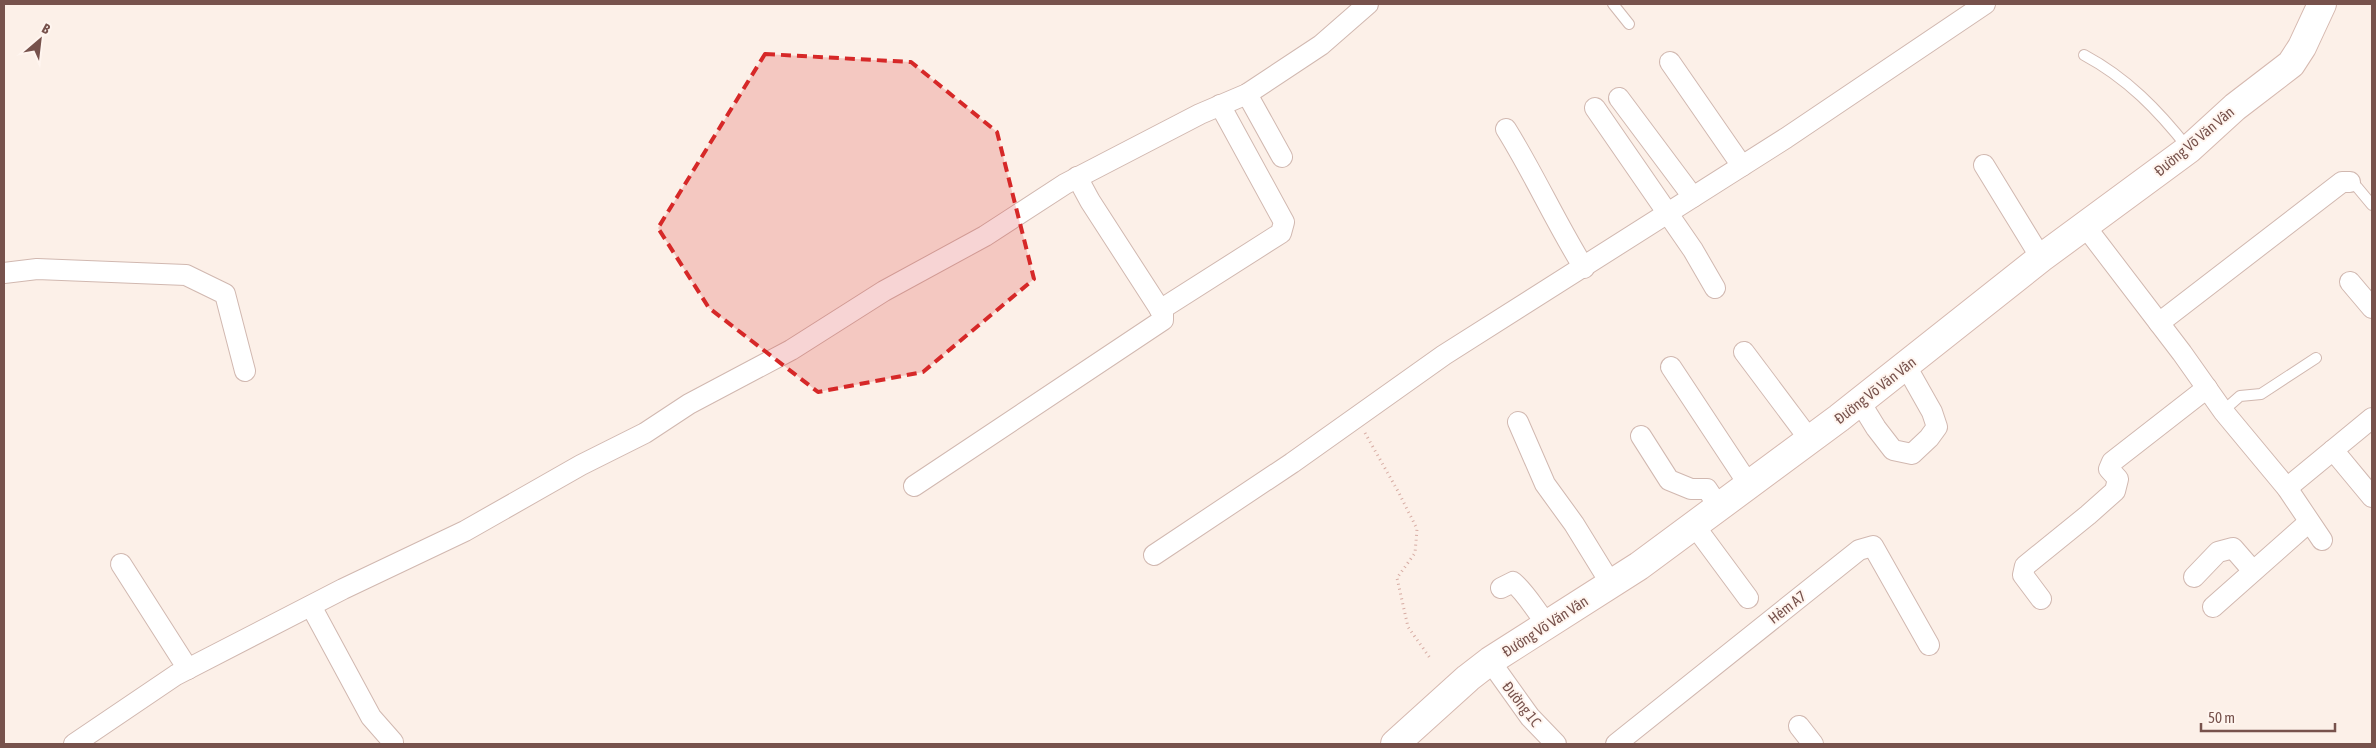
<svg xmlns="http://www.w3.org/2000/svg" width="2376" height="748" viewBox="0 0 2376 748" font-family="'Asap Condensed',sans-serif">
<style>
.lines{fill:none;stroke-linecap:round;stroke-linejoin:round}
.lane-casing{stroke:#d1b8b0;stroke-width:12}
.street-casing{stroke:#d1b8b0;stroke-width:22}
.secondary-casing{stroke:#d6b9b0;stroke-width:30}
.path{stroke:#d7aca3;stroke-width:3;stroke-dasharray:1 4;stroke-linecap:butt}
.lane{stroke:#fff;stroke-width:10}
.street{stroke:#fff;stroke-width:20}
.secondary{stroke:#fff;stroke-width:28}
.marked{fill:#d62828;fill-opacity:0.2;stroke:#d62828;stroke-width:4;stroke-dasharray:10 6;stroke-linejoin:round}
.labels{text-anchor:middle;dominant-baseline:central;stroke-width:4;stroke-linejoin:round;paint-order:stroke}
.street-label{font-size:15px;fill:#77524c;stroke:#fff5ef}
</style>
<rect width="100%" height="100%" fill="#fcf0e8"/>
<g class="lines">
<defs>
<g id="lane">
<path d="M1613,4l16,20"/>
<path d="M2084,55c43,23 74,55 104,93"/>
<path d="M2350,182l7,5 15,18"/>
<path d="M2223,411l17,-15 21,-2 55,-36"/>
</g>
<g id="street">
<path d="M1670,62l72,104"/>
<path d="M1247,94l35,63"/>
<path d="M1619,98l74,99"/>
<path d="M1595,108l98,142 22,38"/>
<path d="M1506,129c28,45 50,94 78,139"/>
<path d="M1984,165l57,93"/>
<path d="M2085,226l97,127 41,58 64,77 35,52"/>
<path d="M4,273l33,-4 149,6 39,19 20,77"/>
<path d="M2350,282l22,26"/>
<path d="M1160,310l121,-77 3,-11 -64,-117"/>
<path d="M2159,323l183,-141h8"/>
<path d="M1744,352l66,88"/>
<path d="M1671,367l78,118"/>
<path d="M1860,402l16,26 17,22 19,4 17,-16 8,-11 -5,-15 -26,-46"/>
<path d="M1518,422l27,62 29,40 37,60"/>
<path d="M1641,436l28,44 22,9h16l12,18"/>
<path d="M2333,450l39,47"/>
<path d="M914,486l249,-166v-6l-73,-113 -13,-24"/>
<path d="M2287,488l85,-70"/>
<path d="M1694,525l54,73"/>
<path d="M1154,555l138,-92 152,-108 342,-217 199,-134"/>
<path d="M121,564l67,105"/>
<path d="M2194,577l24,-25 15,-4 20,23"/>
<path d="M1501,588l12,-6c14,12 22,28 34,42"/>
<path d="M2041,599l-18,-24 2,-9 63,-51 27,-24 3,-12 -9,-10 3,-7 95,-74"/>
<path d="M311,606l60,111 22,25"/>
<path d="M2213,607l96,-85"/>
<path d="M1490,661l40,56 26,27"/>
<path d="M1799,726l14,18"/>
<path d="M74,744l102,-69 167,-86 122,-58 116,-66 64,-32 44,-29 102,-54 93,-59 101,-55 80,-52 135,-70 47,-20 74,-49 47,-41"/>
<path d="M1616,744l243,-194 14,-4 56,99"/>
</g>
<path id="secondary" d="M1395,744l73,-66 22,-17 149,-95 200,-148 202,-160 148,-109 46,-42 56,-43 11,-17 20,-43"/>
</defs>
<use href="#lane" class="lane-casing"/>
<use href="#street" class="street-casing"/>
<use href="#secondary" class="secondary-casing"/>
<path class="path" d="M1365,433l34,60 18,36 -2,24 -18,25 11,49 22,31"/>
<use href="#lane" class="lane"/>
<use href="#street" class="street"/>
<use href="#secondary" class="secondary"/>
</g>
<path class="marked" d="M765,54l146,8 86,70 37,147 -111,93 -105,20 -109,-84 -51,-80z"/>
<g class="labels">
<g class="street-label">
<text transform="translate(2194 141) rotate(-40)">Đường Võ Văn Vân</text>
<text transform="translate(1875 390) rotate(-38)">Đường Võ Văn Vân</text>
<text transform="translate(1787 607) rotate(-38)">Hẻm A7</text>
<text transform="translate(1545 626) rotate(-33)">Đường Võ Văn Vân</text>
<text transform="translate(1522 704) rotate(52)">Đường 1C</text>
</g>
</g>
<rect width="2376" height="748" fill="none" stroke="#77524c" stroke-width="10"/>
<g transform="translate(40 40) rotate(28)" stroke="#fff5ef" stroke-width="4" paint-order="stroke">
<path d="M0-4L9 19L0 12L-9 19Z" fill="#77524c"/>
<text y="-8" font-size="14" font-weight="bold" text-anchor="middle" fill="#77524c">B</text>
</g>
<path d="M2201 723v8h134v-8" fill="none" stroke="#77524c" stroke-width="2.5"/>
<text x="2208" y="723" font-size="15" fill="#77524c" stroke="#fff5ef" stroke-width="4" paint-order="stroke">50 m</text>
</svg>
